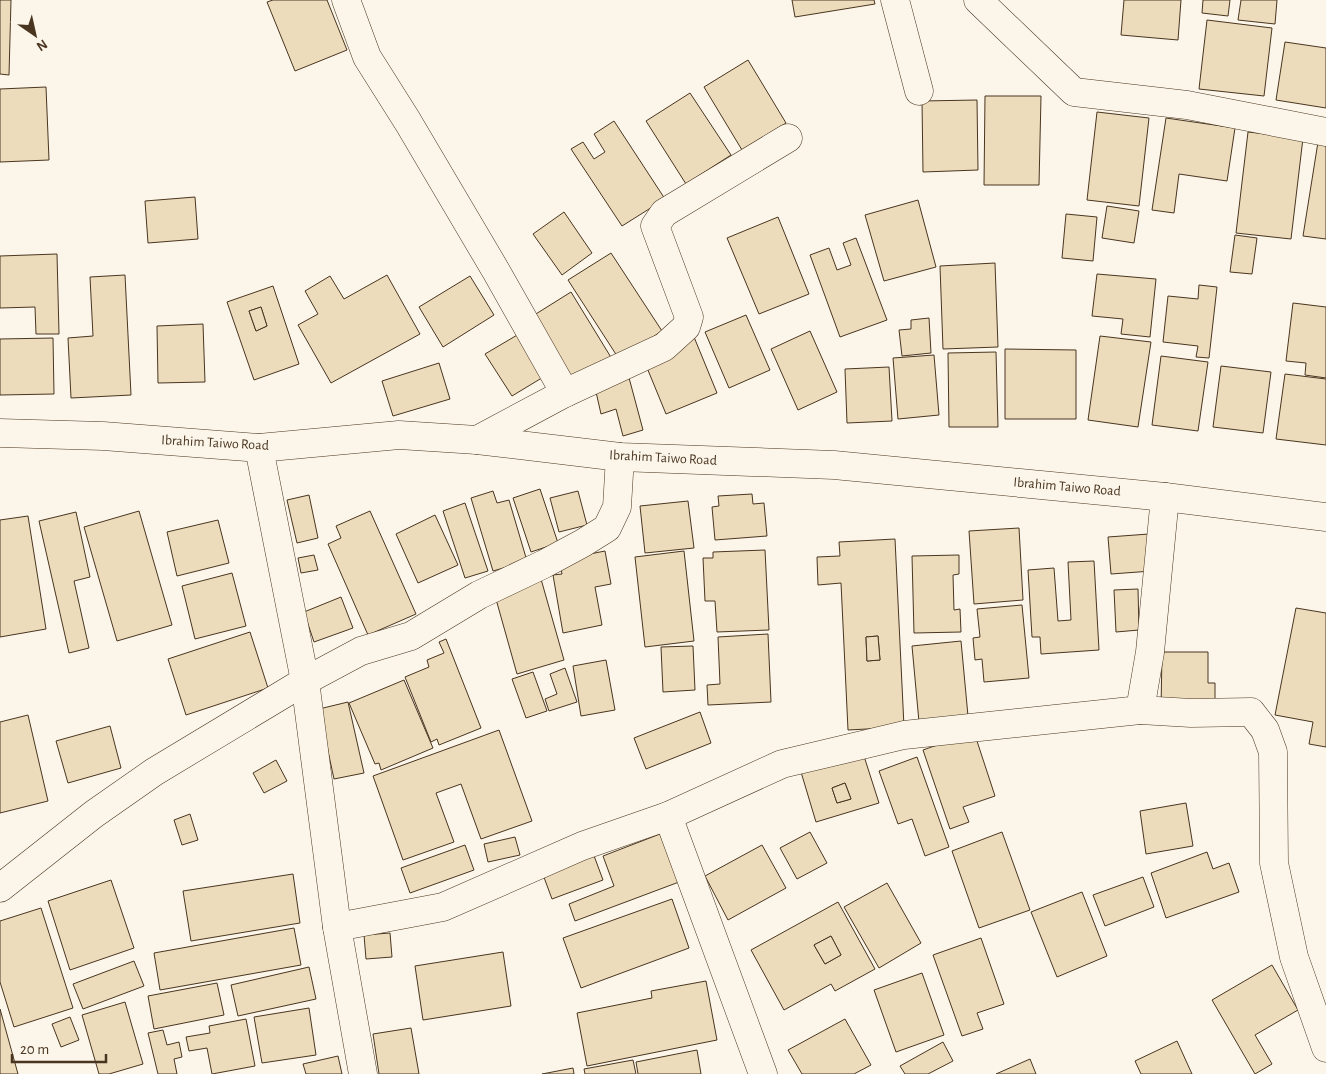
<svg xmlns="http://www.w3.org/2000/svg" width="1326" height="1074" viewBox="0 0 1326 1074" font-family="'Alegreya Sans',sans-serif">
<style>
.building{fill:#ecdcbc;stroke:#4a3520;fill-rule:evenodd}
.lines{fill:none;stroke-linecap:round;stroke-linejoin:round}
.minor-casing{stroke:#4a3520;stroke-width:29}
.secondary-casing{stroke:#4a3520;stroke-width:29}
.minor{stroke:#fbf6e9;stroke-width:28}
.secondary{stroke:#fbf6e9;stroke-width:28}
.labels{text-anchor:middle;dominant-baseline:central;stroke-width:4;stroke-linejoin:round;paint-order:stroke}
.street-label{font-size:14px;fill:#4a3520;stroke:#fbf6e9}
</style>
<rect width="100%" height="100%" fill="#fbf6e9"/>
<g class="building">
<path d="M0,0h11l-2,75 -9,-1z"/>
<path d="M273,0h54l20,50 -52,21 -28,-69z"/>
<path d="M792,0h82l1,4 -80,13z"/>
<path d="M1124,0h57l-3,40 -57,-5z"/>
<path d="M1203,0h27l-2,16 -26,-3z"/>
<path d="M1241,0h36l-2,24 -37,-4z"/>
<path d="M1207,20l65,8 -8,68 -65,-7z"/>
<path d="M1285,42l41,6v60l-50,-8z"/>
<path d="M748,60l38,63 -44,27 -38,-63z"/>
<path d="M46,87l3,73 -49,2v-73z"/>
<path d="M690,93l41,62 -45,29 -40,-63z"/>
<path d="M985,96h56l-2,89h-55z"/>
<path d="M977,100l1,70 -55,2 -1,-71z"/>
<path d="M1097,112l52,6 -10,88 -52,-6z"/>
<path d="M1166,118l69,10 -8,53 -48,-7 -5,39 -22,-3z"/>
<path d="M614,121l51,78 -43,27 -51,-77 12,-7 11,17 11,-7 -11,-18z"/>
<path d="M1248,132l55,6 -12,101 -55,-6z"/>
<path d="M1318,142l8,1v96l-23,-3z"/>
<path d="M195,197l3,42 -50,4 -3,-42z"/>
<path d="M918,200l18,67 -52,14 -19,-66z"/>
<path d="M1107,206l32,5 -5,32 -32,-5z"/>
<path d="M564,212l28,41 -30,22 -29,-41z"/>
<path d="M1066,214l31,3 -4,44 -31,-3z"/>
<path d="M778,217l31,77 -50,20 -32,-76z"/>
<path d="M1235,235l22,3 -5,36 -22,-2z"/>
<path d="M856,238l31,82 -47,17 -30,-82 19,-7 8,22 14,-5 -8,-22z"/>
<path d="M611,253l51,78 -43,28 -51,-79z"/>
<path d="M57,254l2,80h-23l-1,-27 -35,1v-52z"/>
<path d="M995,263l3,84 -55,2 -3,-83z"/>
<path d="M1097,274l59,5 -6,58 -29,-3 2,-15 -31,-3z"/>
<path d="M125,275l6,120 -60,3 -3,-60 25,-2 -3,-59z"/>
<path d="M387,275l33,59 -89,49 -33,-58 20,-11 -13,-23 25,-15 14,23z"/>
<path d="M470,276l24,39 -51,32 -24,-40z"/>
<path d="M1199,285l18,2 -8,71 -13,-1 2,-11 -35,-4 5,-46 30,3z"/>
<path d="M273,286l26,78 -45,16 -27,-78zM261,307l6,19 -11,5 -7,-20z"/>
<path d="M571,292l41,67 -40,25 -41,-67z"/>
<path d="M1293,303l33,4v71l-21,-3 1,-12 -20,-2z"/>
<path d="M261,307l6,19 -11,5 -7,-20z"/>
<path d="M746,315l24,55 -41,18 -24,-56z"/>
<path d="M929,318l2,35 -29,3 -3,-26 12,-1v-9z"/>
<path d="M203,324l2,58 -47,1 -1,-57z"/>
<path d="M524,331l26,42 -38,23 -27,-42z"/>
<path d="M810,331l27,61 -39,18 -27,-61z"/>
<path d="M1100,336l51,6 -13,85 -50,-7z"/>
<path d="M694,337l23,56 -51,21 -23,-56z"/>
<path d="M53,338l1,56 -54,1v-56z"/>
<path d="M1005,349l71,1v69h-71z"/>
<path d="M996,352l2,75h-49l-1,-74z"/>
<path d="M934,355l5,60 -41,4 -5,-61z"/>
<path d="M1161,356l47,6 -10,69 -46,-6z"/>
<path d="M439,363l11,36 -57,17 -11,-35z"/>
<path d="M1221,366l50,6 -8,61 -50,-6z"/>
<path d="M889,367l3,54 -45,2 -2,-54z"/>
<path d="M628,374l15,56 -20,6 -7,-27 -15,5 -7,-31z"/>
<path d="M1285,374l41,5v66l-50,-6z"/>
<path d="M540,489l18,54 -27,9 -18,-54z"/>
<path d="M493,491l4,12 12,-3 18,61 -34,10 -22,-73z"/>
<path d="M578,491l9,34 -28,7 -9,-34z"/>
<path d="M752,494l1,10 11,-1 3,33 -52,4 -3,-33 7,-1 -1,-10z"/>
<path d="M309,495l9,43 -21,5 -10,-43z"/>
<path d="M688,501l6,47 -49,5 -5,-47z"/>
<path d="M465,503l23,68 -23,7 -22,-67z"/>
<path d="M139,511l33,114 -55,16 -33,-114z"/>
<path d="M370,511l46,103 -48,21 -40,-91 13,-6 -5,-12z"/>
<path d="M76,512l14,65 -16,4 15,67 -20,5 -30,-132z"/>
<path d="M435,515l23,50 -40,18 -22,-49z"/>
<path d="M28,516l18,113 -46,8v-117z"/>
<path d="M218,520l11,43 -52,13 -10,-44z"/>
<path d="M1019,528l4,72 -49,4 -5,-73z"/>
<path d="M1149,534l3,37 -41,3 -3,-37z"/>
<path d="M895,539l9,188 -56,3 -7,-147 -23,2 -1,-28 23,-1 -1,-14zM878,636l2,24 -13,1 -1,-24z"/>
<path d="M765,550l4,80 -52,2 -2,-31h-10l-2,-43h10v-6z"/>
<path d="M605,551l6,33 -16,3 7,38 -39,8 -10,-58 9,-1 -3,-14z"/>
<path d="M684,551l10,90 -49,6 -10,-90z"/>
<path d="M314,555l4,15 -17,3 -3,-15z"/>
<path d="M959,555v19l-6,1 1,35 6,-1 1,23 -47,1 -2,-77z"/>
<path d="M1094,561l5,89 -58,4 -1,-17h-8l-4,-67 26,-2 4,53 13,-1 -3,-58z"/>
<path d="M232,573l14,53 -51,13 -13,-53z"/>
<path d="M541,579l23,81 -47,14 -23,-82z"/>
<path d="M1138,589l1,41 -23,2 -2,-42z"/>
<path d="M341,597l12,31 -39,14 -10,-30z"/>
<path d="M1022,605l7,73 -45,4 -2,-23 -7,1 -2,-22 7,-1 -3,-28z"/>
<path d="M1296,608l30,5v134l-17,-3 4,-22 -38,-7z"/>
<path d="M250,632l18,56 -82,27 -18,-56z"/>
<path d="M768,634l3,68 -63,3 -1,-20 13,-1 -2,-47z"/>
<path d="M878,636l2,24 -13,1 -1,-24z"/>
<path d="M446,639l35,89 -42,17 -2,-6 -6,3 -26,-65 24,-10 -2,-7 17,-7 -5,-11z"/>
<path d="M961,641l7,75 -49,6 -7,-76z"/>
<path d="M693,646l2,44 -32,2 -2,-45z"/>
<path d="M1162,652h46v31h7v28l-54,-1z"/>
<path d="M606,660l9,50 -34,6 -8,-50z"/>
<path d="M565,668l12,34 -28,9 -4,-12 12,-5 -7,-20z"/>
<path d="M533,672l14,39 -21,7 -14,-39z"/>
<path d="M404,680l29,68 -52,22 -2,-7 -4,1 -26,-61z"/>
<path d="M348,702l16,71 -30,6 -15,-70z"/>
<path d="M700,712l11,31 -65,26 -12,-31z"/>
<path d="M28,715l20,86 -48,12v-91z"/>
<path d="M110,726l11,42 -53,15 -12,-42z"/>
<path d="M499,730l33,91 -51,18 -20,-55 -25,9 18,49 -51,18 -30,-84z"/>
<path d="M974,732l21,64 -32,11 6,15 -19,7 -27,-79z"/>
<path d="M863,753l16,50 -63,19 -15,-50zM845,783l6,16 -14,4 -5,-15z"/>
<path d="M917,757l32,90 -24,9 -13,-37 -14,5 -19,-53z"/>
<path d="M276,760l11,21 -23,12 -11,-20z"/>
<path d="M845,783l6,16 -14,4 -5,-15z"/>
<path d="M1186,803l7,43 -47,8 -6,-43z"/>
<path d="M190,814l8,26 -16,5 -8,-25z"/>
<path d="M810,832l17,31 -30,16 -17,-31z"/>
<path d="M1002,832l28,78 -51,18 -27,-77z"/>
<path d="M660,834l19,48 -104,39 -6,-17 45,-18 -11,-30z"/>
<path d="M515,837l5,18 -32,7 -4,-18z"/>
<path d="M465,845l9,25 -64,23 -9,-25z"/>
<path d="M762,845l24,43 -58,32 -23,-44z"/>
<path d="M1207,852l6,17 16,-6 10,29 -73,26 -15,-45z"/>
<path d="M593,853l10,27 -51,19 -10,-27z"/>
<path d="M293,874l7,49 -109,18 -8,-50z"/>
<path d="M1143,877l11,30 -49,19 -12,-31z"/>
<path d="M111,880l23,68 -64,22 -22,-69z"/>
<path d="M887,883l34,60 -42,25 -35,-61z"/>
<path d="M1082,892l25,64 -50,21 -26,-65z"/>
<path d="M672,899l17,49 -108,40 -18,-50z"/>
<path d="M838,902l37,67 -40,22 -4,-7 -47,26 -33,-60zM831,936l10,19 -16,9 -11,-19z"/>
<path d="M41,908l32,100 -59,19 -14,-45v-61z"/>
<path d="M294,928l7,37 -141,25 -6,-37z"/>
<path d="M390,933l2,24 -26,2 -2,-24z"/>
<path d="M831,936l10,19 -16,9 -11,-19z"/>
<path d="M981,938l23,66 -27,9 6,16 -21,7 -29,-81z"/>
<path d="M503,952l8,54 -88,14 -8,-54z"/>
<path d="M134,961l10,25 -61,23 -10,-25z"/>
<path d="M1272,965l26,45 -43,25 17,29 -17,10 -43,-74z"/>
<path d="M309,967l7,32 -78,17 -7,-31z"/>
<path d="M922,973l22,62 -48,17 -22,-62z"/>
<path d="M706,981l11,59 -130,26 -10,-53 75,-15 -1,-7z"/>
<path d="M217,983l7,32 -70,14 -6,-33z"/>
<path d="M125,1002l18,62 -34,10h-10l-17,-59z"/>
<path d="M309,1008l7,47 -54,8 -8,-46z"/>
<path d="M0,1009l18,65h-18z"/>
<path d="M70,1017l9,23 -18,7 -9,-23z"/>
<path d="M246,1019l9,47 -43,8 -5,-26 -18,3 -3,-14 24,-4 -1,-7z"/>
<path d="M845,1019l26,46 -17,9h-52l-14,-24z"/>
<path d="M411,1028l8,46h-40l-6,-40z"/>
<path d="M163,1030l4,15 12,-3 3,15 -8,2 3,15h-19l-10,-41z"/>
<path d="M1177,1041l15,33h-51l-6,-13z"/>
<path d="M943,1042l10,19 -25,13h-23l-5,-8z"/>
<path d="M697,1050l4,24h-63l-2,-12z"/>
<path d="M338,1056l4,18h-36l-3,-10z"/>
<path d="M1030,1059l6,15h-40z"/>
<path d="M633,1060l3,14h-51l-1,-5z"/>
<path d="M573,1068l1,6h-32z"/>
</g>
<g class="lines">
<defs>
<g id="minor">
<path d="M346,0l21,57 41,65 88,149 69,122"/>
<path d="M895,0l24,91"/>
<path d="M978,0l96,92 113,13 139,27"/>
<path d="M477,440l88,-47 99,-46 22,-20 3,-10 -34,-91 9,-13 124,-75"/>
<path d="M259,448l46,233 32,246 26,147"/>
<path d="M1140,710l51,3 60,-1 14,18 8,22 1,111 20,94 32,91"/>
<path d="M668,816l95,258"/>
<path d="M0,888l94,-74 60,-42 151,-91 56,-30 50,-15 68,-41 65,-31 39,-21 24,-15 10,-21 3,-50"/>
<path d="M337,927l106,-20 139,-61 86,-30 114,-52 122,-29 236,-25 10,-58 15,-155"/>
</g>
<path id="secondary" d="M0,433l103,3 156,12 140,-13 78,5 143,17 214,8 331,32 161,20"/>
</defs>
<use href="#minor" class="minor-casing"/>
<use href="#secondary" class="secondary-casing"/>
<use href="#minor" class="minor"/>
<use href="#secondary" class="secondary"/>
</g>
<g class="labels">
<g class="street-label">
<text transform="translate(215 443) rotate(3)">Ibrahim Taiwo Road</text>
<text transform="translate(663 458) rotate(3)">Ibrahim Taiwo Road</text>
<text transform="translate(1067 487) rotate(5)">Ibrahim Taiwo Road</text>
</g>
</g>
<g transform="translate(35 35) rotate(146)" stroke="#fbf6e9" stroke-width="4" paint-order="stroke">
<path d="M0-4L9 19L0 12L-9 19Z" fill="#4a3520"/>
<text y="-8" font-size="14" font-weight="bold" text-anchor="middle" fill="#4a3520">N</text>
</g>
<path d="M12 1054v8h94v-8" fill="none" stroke="#4a3520" stroke-width="2.5"/>
<text x="20" y="1054" font-size="15" fill="#4a3520" stroke="#fbf6e9" stroke-width="4" paint-order="stroke">20 m</text>
</svg>
